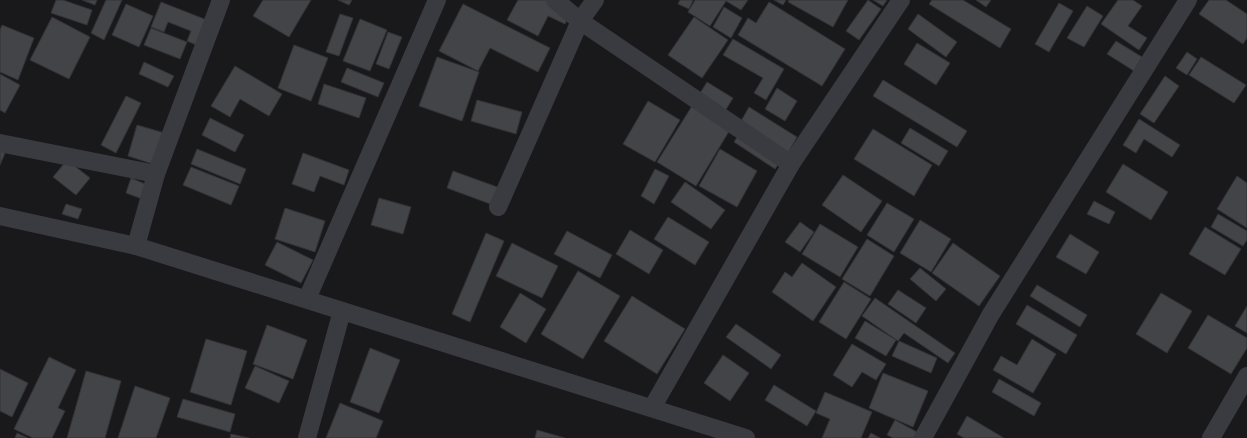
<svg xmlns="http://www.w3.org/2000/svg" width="1247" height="438" viewBox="0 0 1247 438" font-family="'Titillium Web',sans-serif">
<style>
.building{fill:#434448;stroke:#333337}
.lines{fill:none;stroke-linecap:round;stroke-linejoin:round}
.minor{stroke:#3a3b40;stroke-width:18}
</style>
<rect width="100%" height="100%" fill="#19191b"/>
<g class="building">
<path d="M56,0h7l29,10 -5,15 -36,-12z"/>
<path d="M82,0h15l-2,5z"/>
<path d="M106,0h16l-18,40 -13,-7z"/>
<path d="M263,0h48l-22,37 -36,-21z"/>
<path d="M338,0h14l-3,5z"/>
<path d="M518,0h41l14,7 -8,17 -17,-8 -10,20 -31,-16z"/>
<path d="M680,0h13l-4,9 -11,-5z"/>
<path d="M695,0h53l-7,10 -15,-9 -16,25 -22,-14z"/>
<path d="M774,0h12l-3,5z"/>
<path d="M789,0h59l-15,27 -45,-25z"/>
<path d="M868,0l13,9 -22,31 -13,-9z"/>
<path d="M873,0h14l-4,6z"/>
<path d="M932,0h31l48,29 -11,19 -71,-44z"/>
<path d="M976,0h15l-5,7z"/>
<path d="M1118,0h15l9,6 -14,20 19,12 -8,12 -38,-26z"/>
<path d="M1209,0h17l21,14v24l-4,6 -44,-30z"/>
<path d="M161,2l51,20 -11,25 -14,-6 4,-10 -23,-9 -4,10 -13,-5z"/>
<path d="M769,2l76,47 -23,37 -84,-51 10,-17 8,5z"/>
<path d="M1059,3l14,8 -24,41 -14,-8z"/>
<path d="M126,4l27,12 -14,31 -27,-12z"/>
<path d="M463,4l87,44 -12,24 -48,-24 -12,23 -39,-20z"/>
<path d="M1087,6l16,10 -19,31 -17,-9z"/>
<path d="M724,7l18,11 -11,20 -18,-11z"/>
<path d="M340,14l13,4 -14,38 -13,-4z"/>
<path d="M918,14l39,28 -11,15 -38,-28z"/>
<path d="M52,17l38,20 -21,42 -39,-19z"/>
<path d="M694,17l34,23 -26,38 -34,-23z"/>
<path d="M360,19l27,11 -17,41 -27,-10z"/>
<path d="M2,25l32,13 -16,42 -18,-8v-42z"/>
<path d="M151,28l36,14 -7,17 -36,-14z"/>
<path d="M388,32l14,5 -13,32 -13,-5z"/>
<path d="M733,39l51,30 -18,31 -12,-7 9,-15 -40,-23z"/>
<path d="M1116,41l26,16 -8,14 -27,-17z"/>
<path d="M917,43l33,20 -14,22 -32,-21z"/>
<path d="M294,45l34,13 -17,43 -33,-13z"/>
<path d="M1187,52l10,7 -10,16 -11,-7z"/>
<path d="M437,57l42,15 -17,49 -43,-15z"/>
<path d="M1201,57l45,28 -12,18 -45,-28z"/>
<path d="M144,62l30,14 -6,11 -29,-13z"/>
<path d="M235,66l47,28 -13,22 -29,-17 -10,18 -19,-11z"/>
<path d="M347,68l37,15 -6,14 -37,-15z"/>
<path d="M0,74l20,11 -15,28 -5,-3z"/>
<path d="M1165,76l14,10 -25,37 -14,-9z"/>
<path d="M883,80l84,51 -10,16 -84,-51z"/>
<path d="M707,82l26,16 -14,23 12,7 -35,58 -39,-24z"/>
<path d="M324,84l42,14 -7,20 -41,-14z"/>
<path d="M777,88l20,13 -12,20 -20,-12z"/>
<path d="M126,96l15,7 -25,50 -15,-8z"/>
<path d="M477,100l45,12 -6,22 -45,-13z"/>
<path d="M648,101l32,19 -25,42 -32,-18z"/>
<path d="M749,107l48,30 -9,16 -48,-30z"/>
<path d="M210,118l34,17 -9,17 -33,-17z"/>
<path d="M1139,119l41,26 -8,12 -28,-18 -8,14 -13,-8z"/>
<path d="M137,125l31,9 -9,32 -31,-10z"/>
<path d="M744,127l41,28 -10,14 -41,-27z"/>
<path d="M910,128l38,23 -9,15 -38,-23z"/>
<path d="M873,129l59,36 -18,31 -60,-37z"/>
<path d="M0,143l8,3 -8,19z"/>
<path d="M197,149l49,20 -6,15 -49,-20z"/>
<path d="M720,149l37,22 -20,36 -38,-21z"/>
<path d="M303,153l46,17 -5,15 -24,-9 -6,16 -22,-8z"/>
<path d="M67,160l23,18 -14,17 -23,-18z"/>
<path d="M1123,164l45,28 -17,28 -45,-28z"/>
<path d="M191,167l48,19 -8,19 -48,-20z"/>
<path d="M655,169l14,7 -15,28 -13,-8z"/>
<path d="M453,171l47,17 -7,17 -46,-17z"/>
<path d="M843,175l39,26 -21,31 -39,-27z"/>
<path d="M1237,176l10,7v45l-30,-19z"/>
<path d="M131,178l19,8 -5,14 -19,-7z"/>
<path d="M685,182l40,28 -14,19 -40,-27z"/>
<path d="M379,198l32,9 -8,27 -32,-9z"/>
<path d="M1094,201l21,11 -6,12 -22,-10z"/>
<path d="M887,203l27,16 -20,33 -27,-17z"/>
<path d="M66,204l16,5 -4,10 -16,-5z"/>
<path d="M285,208l40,13 -10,31 -40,-13z"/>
<path d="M1218,214l29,17v9l-4,6 -32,-19z"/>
<path d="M668,217l41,25 -14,23 -41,-26z"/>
<path d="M920,220l31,19 -20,33 -31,-19z"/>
<path d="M800,222l14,10 -14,20 -15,-10z"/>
<path d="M820,224l38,23 -18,30 -38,-23z"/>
<path d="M1205,227l36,22 -16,26 -36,-21z"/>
<path d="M630,230l33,20 -14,24 -33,-20z"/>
<path d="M567,231l45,24 -12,23 -46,-24z"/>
<path d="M486,233l18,8 -34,81 -18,-8z"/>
<path d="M1070,234l29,18 -13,22 -30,-17z"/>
<path d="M867,239l27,17 -24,40 -28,-17z"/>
<path d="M277,242l36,18 -12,23 -36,-18z"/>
<path d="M512,243l46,23 -16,32 -46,-22z"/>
<path d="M953,243l47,33 -21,30 -47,-33z"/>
<path d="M802,263l34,24 -23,34 -41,-29 13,-20 7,5z"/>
<path d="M920,268l26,21 -10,12 -26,-22z"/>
<path d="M578,271l42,25 -37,63 -42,-25z"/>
<path d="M844,282l27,17 -25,40 -27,-17z"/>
<path d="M1037,285l50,30 -7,12 -50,-31z"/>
<path d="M898,290l28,18 -10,15 -28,-19z"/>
<path d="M520,293l26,16 -20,34 -26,-16z"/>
<path d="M1161,293l31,18 -25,42 -31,-19z"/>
<path d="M632,296l53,33 -28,45 -53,-33z"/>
<path d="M875,298l80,55 -7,10 -44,-30 -6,8 -36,-25z"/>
<path d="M1027,305l50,30 -11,19 -50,-30z"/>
<path d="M1247,306v27l-12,-7z"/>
<path d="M1208,315l39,23v10l-16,26 -43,-26z"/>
<path d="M865,321l31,19 -10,16 -31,-18z"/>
<path d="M736,324l45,31 -10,14 -45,-32z"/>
<path d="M267,325l40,15 -14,39 -40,-15z"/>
<path d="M206,339l41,12 -16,54 -41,-13z"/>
<path d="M1032,339l24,15 -23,39 -40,-23 8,-14 16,9z"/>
<path d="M899,341l38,17 -6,15 -39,-17z"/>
<path d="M852,344l34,20 -10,16 -14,-8 -10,15 -19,-12z"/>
<path d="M370,348l30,12 -21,53 -29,-11z"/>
<path d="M723,355l26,18 -19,28 -26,-18z"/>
<path d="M49,357l27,13 -18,38 7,3 -13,27h-19l-19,-9z"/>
<path d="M255,366l34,15 -10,22 -34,-15z"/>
<path d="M0,369l28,14 -16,34 -12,-6z"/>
<path d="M86,371l35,10 -16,57h-38z"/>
<path d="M883,373l45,18 -15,36 -44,-19z"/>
<path d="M999,379l42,24 -7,13 -42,-24z"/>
<path d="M774,385l42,26 -9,15 -42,-26z"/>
<path d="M135,386l35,12 -14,40h-38z"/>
<path d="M825,392l47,20 -11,26h-39l8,-19 -14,-6z"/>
<path d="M183,399l52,15 -5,18 -53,-15z"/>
<path d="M340,403l43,18 -7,17h-50z"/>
<path d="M967,416l37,22h-40l-7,-4z"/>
<path d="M895,420l22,12 -3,6h-21l-6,-3z"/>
<path d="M537,430l28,8h-30z"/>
<path d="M17,433l11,5h-13z"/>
<path d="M871,433l9,5h-12z"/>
<path d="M231,434l18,4h-19z"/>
</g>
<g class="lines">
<g class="minor">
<path d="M555,0l25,21 211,143"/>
<path d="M0,143l156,31"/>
<path d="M498,207l82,-186 15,-21"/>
<path d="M0,216l136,30 610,192"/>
<path d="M136,246l20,-72 65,-174"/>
<path d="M307,299l130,-299"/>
<path d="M652,408l139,-244 110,-164"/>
<path d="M307,438l35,-127"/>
<path d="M923,438l68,-124 197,-314"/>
<path d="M1211,438l36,-62"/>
</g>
</g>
</svg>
